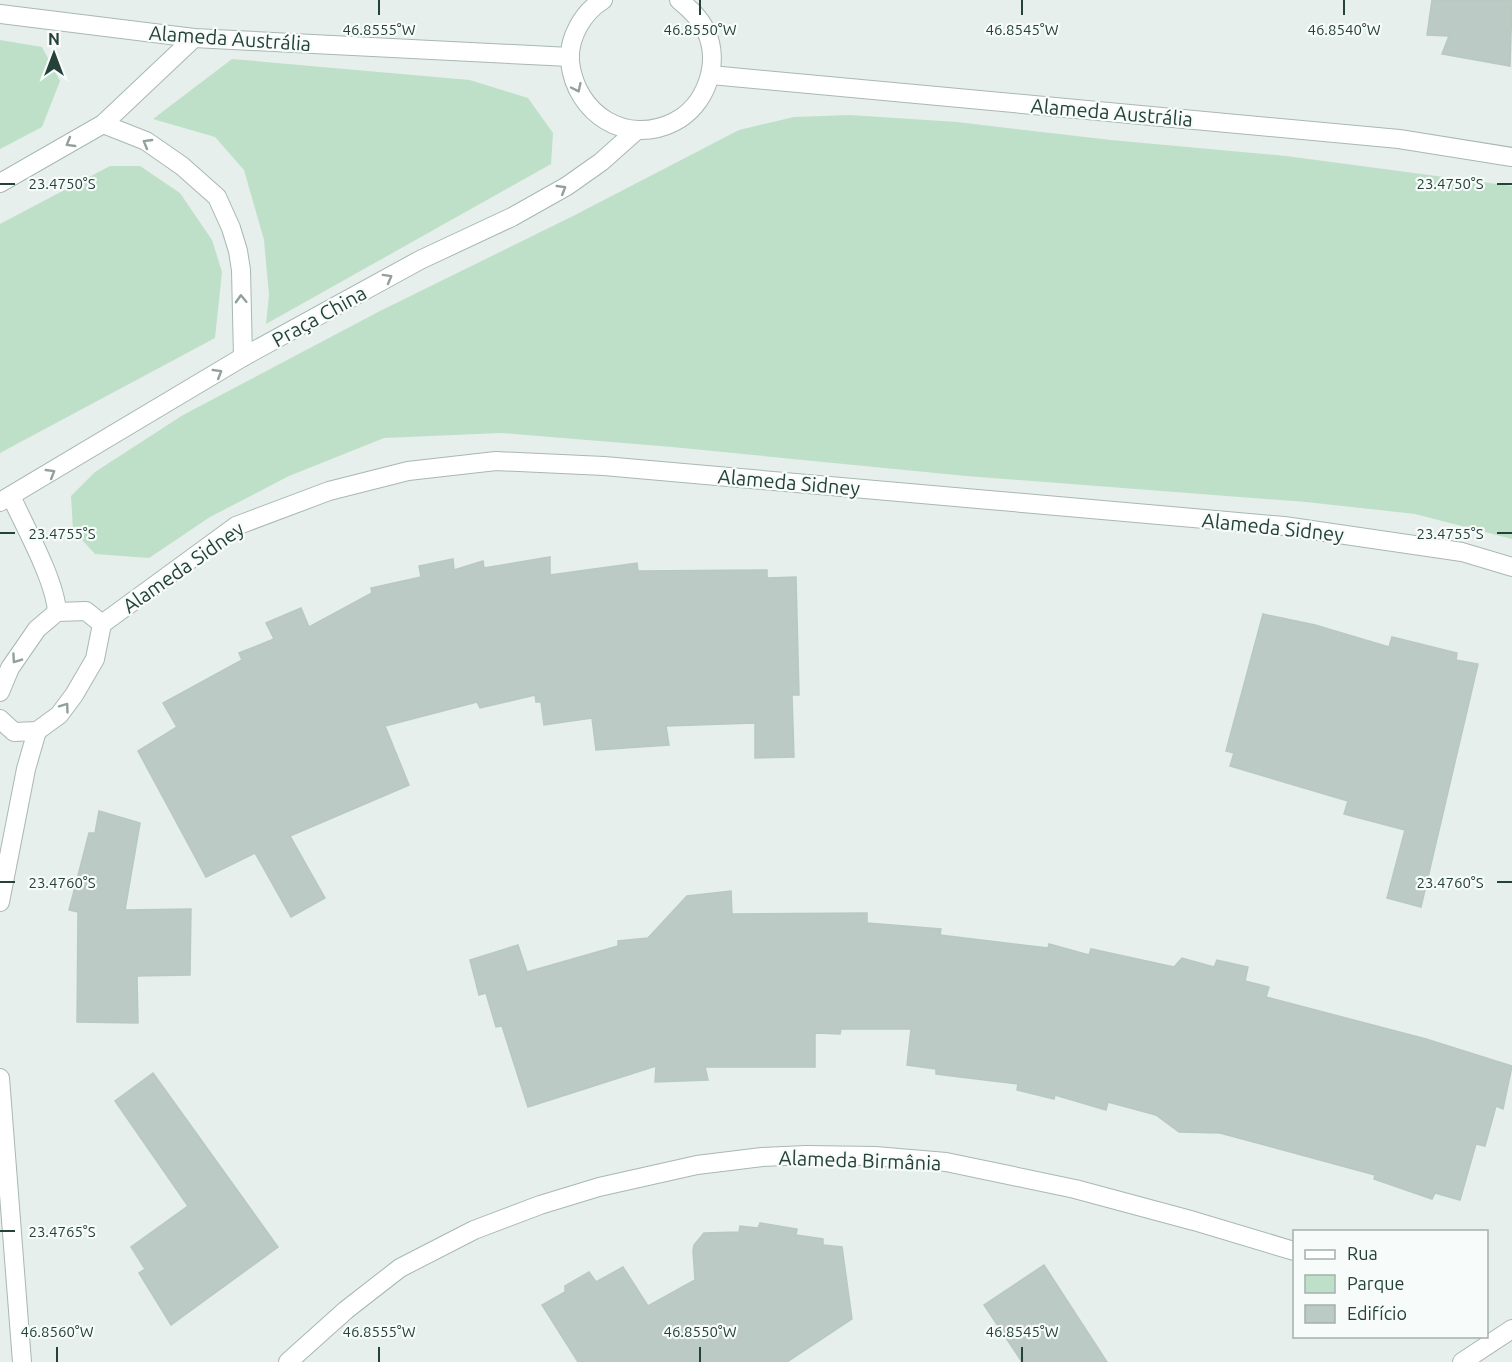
<svg xmlns="http://www.w3.org/2000/svg" width="1512" height="1362" viewBox="0 0 1512 1362" font-family="Ubuntu,sans-serif">
<style>
.green{fill:#bfe0c8}
.building{fill:#bbcac4;stroke:#b8c9c2;stroke-width:1.5}
.lines{fill:none;stroke-linecap:round;stroke-linejoin:round}
.minor-casing{stroke:#a8b8b2;stroke-width:20}
.minor{stroke:#fff;stroke-width:18}
.oneway{stroke:#92a09c}
.ticks{fill:none;stroke:#24423a;stroke-width:2}
.labels{text-anchor:middle;dominant-baseline:central;stroke-width:4.5;stroke-linejoin:round;paint-order:stroke}
.street-label{font-size:20px;fill:#24423a;stroke:#f7fbf9}
.ticks-label{font-size:15px;text-anchor:middle;fill:#24423a;stroke:#f7fbf9;stroke-width:4.5;stroke-linejoin:round;paint-order:stroke}
</style>
<rect width="100%" height="100%" fill="#e6efeb"/>
<g class="green">
<path d="M0,40l42,7 18,34 -18,46 -42,22z"/>
<path d="M232,59l238,21 58,18 25,35 -2,31 -285,160 3,-29 -5,-55 -20,-70 -29,-33 -62,-18z"/>
<path d="M850,115l107,7 154,18 175,16 226,30v353l-97,-25 -109,-12 -340,-26 -294,-29 -171,-14 -117,5 -95,38 -79,41 -61,41 -54,-4 -22,-24 -2,-34 24,-24 88,-57 197,-104 195,-96 164,-85 55,-13z"/>
<path d="M110,166h30l40,27 32,47 10,32 -7,66 -215,115v-229z"/>
</g>
<g class="building">
<path d="M1432,0h80l-2,66 -68,-12 7,-18 -22,-1z"/>
<path d="M550,557v18l87,-12 1,8 129,-1v8l29,-1 3,118h-7l2,62 -39,1v-35l-89,3 3,19 -73,5 -4,-32 -48,7 -3,-23h-5l-1,-7 -55,13 -3,-6 -92,24 24,59 -119,51 35,62 -34,19 -36,-64 -49,24 -68,-126 39,-24 -14,-24 79,-43 -3,-7 35,-14 -8,-16 35,-15 8,19 63,-34 -1,-5 50,-11 -2,-11 34,-7 1,11 29,-9 1,7z"/>
<path d="M1263,614l52,11 74,22 3,-10 65,16 -1,7 22,4 -57,243 -34,-9 18,-68 -61,-16 4,-13 -118,-35 4,-13 -8,-2z"/>
<path d="M99,811l41,12 -15,87 66,-1 -1,66 -53,1 1,47 -61,-1 1,-110 -9,-2 20,-77h6z"/>
<path d="M731,891l1,23 135,-1v10l74,6 -1,6 108,13 1,-4 40,11 2,-6 83,18 8,-9 32,9 3,-7 31,7 -3,14 24,6 -3,10 160,42 86,27 -9,43 -7,-3 -11,40 -9,-2 -16,56 -25,-7 -3,6 -58,-20 1,-4 -155,-42 -41,-1 -23,-17 -48,-13 -2,8 -51,-15 -1,4 -37,-9 1,-6 -82,-10v-5l-29,-4 4,-36h-70l-1,5 -25,-1v34h-110l3,13 -53,2 1,-16 -128,41 -26,-81 -6,1 -10,-34 -7,2 -9,-35 48,-15 9,27 91,-26v-5l30,-3 39,-42z"/>
<path d="M153,1073l125,174 -107,78 -32,-52 6,-4 -14,-22 57,-41 -73,-105z"/>
<path d="M760,1223l37,6 -1,6 27,4v6l19,2 10,72 -65,43h-209l-36,-57 23,-13v-6l24,-14 7,10 27,-15 25,39 47,-26 -2,-29 1,-6 10,-12 35,-1 1,-6 18,2z"/>
<path d="M1044,1265l63,97h-85l-38,-57z"/>
</g>
<g class="lines">
<defs>
<g id="minor">
<path d="M603,0c-20,12 -35,38 -33,62 6,52 56,84 104,60 32,-16 47,-59 32,-91 -6,-13 -16,-22 -27,-31"/>
<path d="M0,14l194,24 376,19"/>
<path d="M711,75l688,64 113,18"/>
<path d="M103,124l43,17 36,25 35,31 14,31 7,23 3,19 2,87"/>
<path d="M0,183l103,-59 91,-86"/>
<path d="M11,496c14,31 44,84 46,116"/>
<path d="M0,502l243,-145 177,-97 92,-43 55,-31 34,-24 36,-32"/>
<path d="M102,624l134,-98 93,-35 79,-20 88,-10 108,5 680,60 178,26 50,15"/>
<path d="M0,692l10,-24 27,-39 20,-17 29,-1 16,13 -7,35 -21,36 -15,20 -22,16 -23,1 -14,-13"/>
<path d="M0,902l26,-133 11,-38"/>
<path d="M0,1078l22,284"/>
<path d="M288,1362l58,-52 54,-42 74,-38 66,-25 59,-18 98,-22 65,-8 44,-2 69,1 71,6 129,27 119,32 100,30"/>
<path d="M1462,1362l50,-33"/>
</g>
</defs>
<use href="#minor" class="minor-casing"/>
<use href="#minor" class="minor"/>
</g>
<defs><path id="oneway-chevron" d="M-2-3.5L2.5 0L-2 3.5" fill="none" stroke-width="1.6" stroke-linecap="round" stroke-linejoin="round" transform="scale(1.5)"/></defs>
<g class="oneway">
<use href="#oneway-chevron" transform="translate(577 88) rotate(65)"/>
<use href="#oneway-chevron" transform="translate(70 143) rotate(150)"/>
<use href="#oneway-chevron" transform="translate(147 143) rotate(-150)"/>
<use href="#oneway-chevron" transform="translate(562 189) rotate(-31)"/>
<use href="#oneway-chevron" transform="translate(388 278) rotate(-29)"/>
<use href="#oneway-chevron" transform="translate(241 299) rotate(-92)"/>
<use href="#oneway-chevron" transform="translate(218 373) rotate(-31)"/>
<use href="#oneway-chevron" transform="translate(51 473) rotate(-31)"/>
<use href="#oneway-chevron" transform="translate(16 659) rotate(125)"/>
<use href="#oneway-chevron" transform="translate(65 707) rotate(-54)"/>
</g>
<path class="ticks" d="M379,0v15M700,0v15M1022,0v15M1344,0v15M0,184h15M1497,184h15M0,533h15M1497,533h15M0,882h15M1497,882h15M0,1231h15M57,1347v15M379,1347v15M700,1347v15M1022,1347v15"/>
<g class="labels">
<g class="street-label">
<text transform="translate(230 38) rotate(4)">Alameda Austrália</text>
<text transform="translate(1112 112) rotate(5)">Alameda Austrália</text>
<text transform="translate(319 316) rotate(-29)">Praça China</text>
<text transform="translate(789 482) rotate(5)">Alameda Sidney</text>
<text transform="translate(1273 527) rotate(6)">Alameda Sidney</text>
<text transform="translate(183 567) rotate(-35)">Alameda Sidney</text>
<text transform="translate(860 1160) rotate(2)">Alameda Birmânia</text>
</g>
</g>
<g class="ticks-label">
<text x="379" y="35">46.8555°W</text>
<text x="700" y="35">46.8550°W</text>
<text x="1022" y="35">46.8545°W</text>
<text x="1344" y="35">46.8540°W</text>
<text x="62" y="189">23.4750°S</text>
<text x="1450" y="189">23.4750°S</text>
<text x="62" y="539">23.4755°S</text>
<text x="1450" y="539">23.4755°S</text>
<text x="62" y="888">23.4760°S</text>
<text x="1450" y="888">23.4760°S</text>
<text x="62" y="1237">23.4765°S</text>
<text x="57" y="1337">46.8560°W</text>
<text x="379" y="1337">46.8555°W</text>
<text x="700" y="1337">46.8550°W</text>
<text x="1022" y="1337">46.8545°W</text>
</g>
<rect x="1293" y="1230" width="195" height="108" fill="#f7fbf9" stroke="#a3b1ad" stroke-width="1.5"/>
<rect x="1305" y="1250" width="30" height="9" fill="#ffffff" stroke="#a3b1ad" stroke-width="1.5"/>
<text x="1347" y="1260" font-size="18" fill="#24423a">Rua</text>
<rect x="1305" y="1275" width="30" height="18" fill="#bfe0c8" stroke="#a3b1ad" stroke-width="1.5"/>
<text x="1347" y="1290" font-size="18" fill="#24423a">Parque</text>
<rect x="1305" y="1305" width="30" height="18" fill="#bbcac4" stroke="#a3b1ad" stroke-width="1.5"/>
<text x="1347" y="1320" font-size="18" fill="#24423a">Edifício</text>
<g transform="translate(54 54)" stroke="#f7fbf9" stroke-width="4.5" paint-order="stroke">
<path d="M0-4.5L10 22L0 15L-10 22Z" fill="#24423a"/>
<text y="-9" font-size="16" font-weight="bold" text-anchor="middle" fill="#24423a">N</text>
</g>
</svg>
